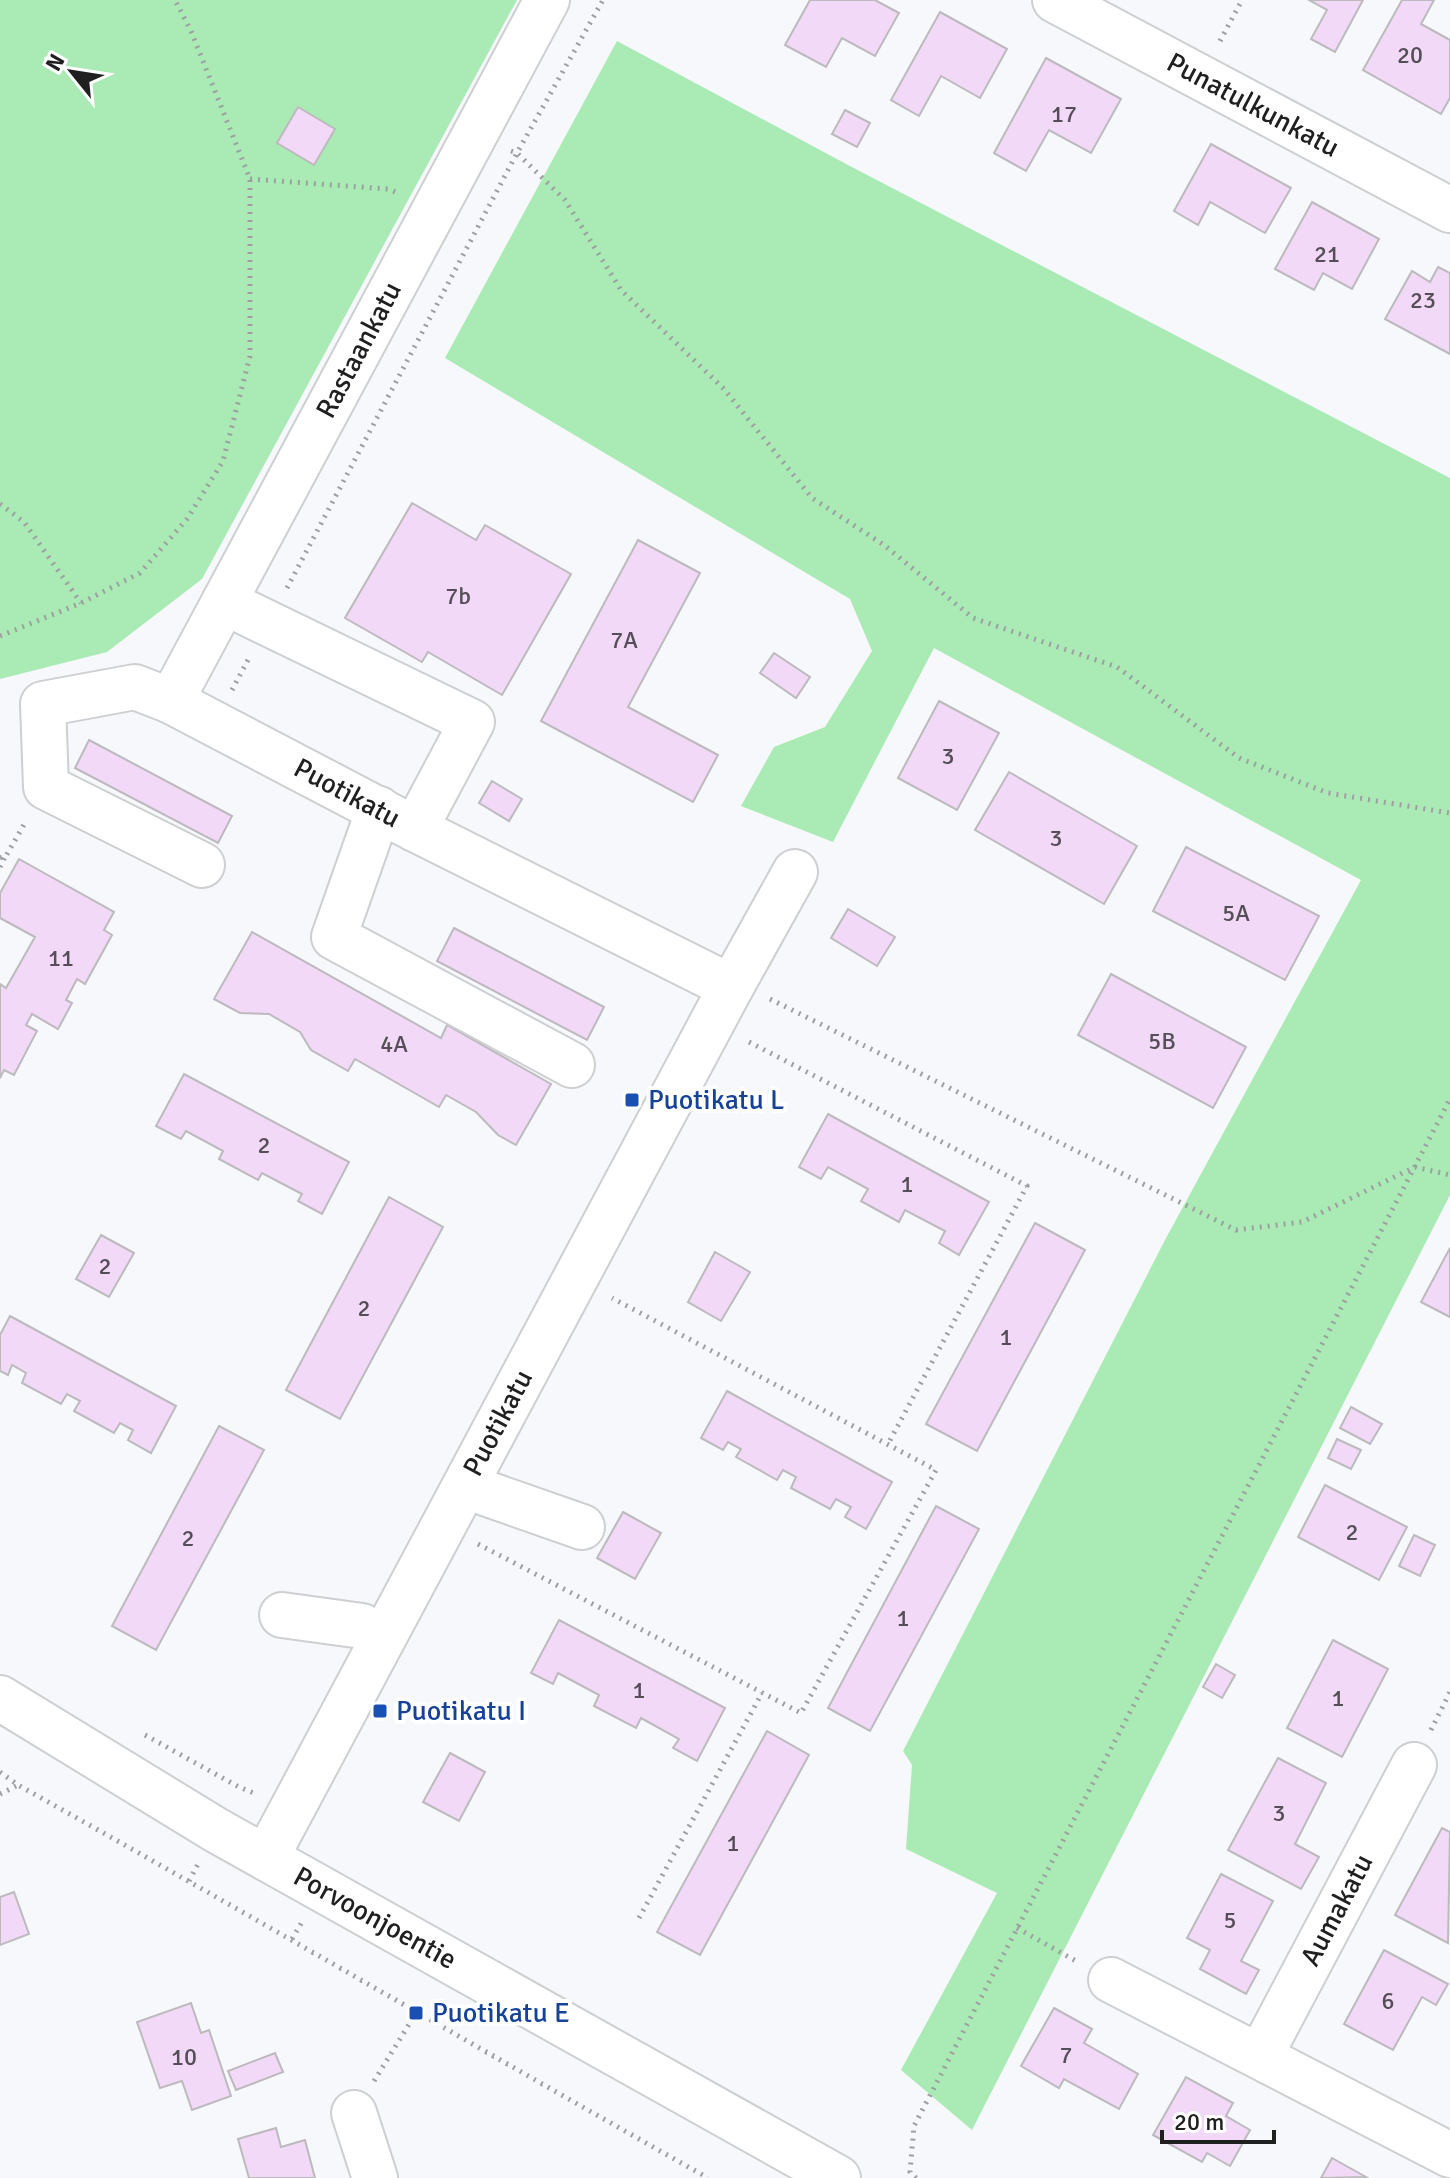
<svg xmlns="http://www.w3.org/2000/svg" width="1450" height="2178" viewBox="0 0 1450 2178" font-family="Signika,sans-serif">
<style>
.green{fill:#aaeab5}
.building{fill:#f2d9f7;stroke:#bcbabd;stroke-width:2}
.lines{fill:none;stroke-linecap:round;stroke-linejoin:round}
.minor-casing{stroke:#cdcfd1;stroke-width:48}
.path{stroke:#9e9fa1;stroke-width:5;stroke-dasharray:2 6;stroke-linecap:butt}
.minor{stroke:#fff;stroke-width:44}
.transit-dot{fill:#1a4fb4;stroke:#fff;stroke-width:3}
.labels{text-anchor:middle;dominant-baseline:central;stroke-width:8;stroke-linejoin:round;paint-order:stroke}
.number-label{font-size:24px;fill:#544e56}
.street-label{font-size:28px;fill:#202021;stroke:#fff}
.transit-label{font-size:28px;fill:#164399;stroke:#fff;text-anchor:start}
</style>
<rect width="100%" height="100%" fill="#f6f8fb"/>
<g class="green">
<path d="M0,0h517l-315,579 -95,73 -107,27z"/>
<path d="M617,41l231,124 602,313v717l-478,935 -71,-60 96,-177 -91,-44 6,-84 -9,-14 262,-511 196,-360 -427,-232 -101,194 -92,-36 33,-59 51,-20 47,-76 -22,-52 -405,-241z"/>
</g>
<g class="building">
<path d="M810,0h65l24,13 -24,43 -33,-18 -16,29 -41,-22z"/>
<path d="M1309,0h54l-28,52 -24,-13 16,-29z"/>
<path d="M1402,0h32l-13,24 29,16v58l-9,16 -78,-44z"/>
<path d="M940,12l67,37 -27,49 -39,-22 -22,40 -28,-16z"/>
<path d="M1046,58l75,41 -30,54 -42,-23 -23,41 -32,-18z"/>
<path d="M298,107l37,22 -21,36 -37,-22z"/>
<path d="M845,110l25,13 -13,24 -25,-13z"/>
<path d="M1211,144l80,44 -26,45 -55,-31 -12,23 -24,-14z"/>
<path d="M1312,202l67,37 -27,50 -29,-16 -9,17 -39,-21z"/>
<path d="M1438,267l12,6v81l-65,-35 27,-48 18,11z"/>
<path d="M412,503l64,37 9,-15 86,49 -69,121 -74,-43 -6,10 -77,-44z"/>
<path d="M638,540l62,33 -72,134 90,48 -25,47 -152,-81z"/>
<path d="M774,653l36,24 -14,21 -36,-25z"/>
<path d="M939,701l60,32 -42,77 -59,-32z"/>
<path d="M89,740l143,76 -14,27 -143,-75z"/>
<path d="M1009,772l128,74 -33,58 -129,-74z"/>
<path d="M492,781l30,18 -13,22 -30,-18z"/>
<path d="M1186,847l133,69 -34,64 -132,-69z"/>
<path d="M19,859l95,53 -10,18 8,5 -27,49 -8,-5 -11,21 6,3 -14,26 -26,-15 -6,11 11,6 -23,44 -10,-5 -4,8v-94l6,4 29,-51 -35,-19v-25z"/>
<path d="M848,909l47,28 -18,29 -46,-28z"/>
<path d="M454,928l150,79 -17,33 -150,-79z"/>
<path d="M252,932l189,106 6,-13 104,59 -35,61 -18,-10 -22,-23 -30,-17 -7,12 -84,-48 -7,12 -37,-21 -11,-18 -31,-18 -29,-1 -26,-14z"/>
<path d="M1111,974l135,73 -33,61 -135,-73z"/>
<path d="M184,1074l165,88 -27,52 -24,-13 4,-7 -40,-21 -4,7 -39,-21 4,-8 -37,-20 -5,8 -25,-13z"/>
<path d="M828,1114l161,88 -30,53 -20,-12 6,-12 -40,-21 -6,12 -38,-21 7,-12 -40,-22 -7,12 -22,-12z"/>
<path d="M389,1197l54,30 -103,192 -54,-29z"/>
<path d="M1035,1223l50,27 -108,201 -51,-27z"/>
<path d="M101,1235l33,18 -25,44 -33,-18z"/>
<path d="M1450,1248v69l-29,-15z"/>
<path d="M715,1252l35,20 -29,49 -33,-19z"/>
<path d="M10,1316l166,90 -25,47 -23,-13 5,-10 -13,-7 -6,10 -40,-22 6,-10 -13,-7 -6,10 -39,-21 4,-10 -14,-8 -4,10 -8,-4v-36z"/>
<path d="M727,1391l165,91 -26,47 -21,-12 6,-10 -15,-8 -6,10 -39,-21 5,-11 -13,-7 -6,10 -41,-23 5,-8 -13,-7 -5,8 -22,-12z"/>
<path d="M1351,1407l31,17 -12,20 -30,-16z"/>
<path d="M219,1426l45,24 -108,200 -44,-24z"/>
<path d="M1337,1439l24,11 -10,19 -23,-11z"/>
<path d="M1325,1485l82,42 -28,53 -81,-43z"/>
<path d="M936,1506l43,23 -109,202 -42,-23z"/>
<path d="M623,1512l38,21 -26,46 -38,-21z"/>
<path d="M1414,1535l21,10 -15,31 -21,-10z"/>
<path d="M559,1620l166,88 -28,53 -24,-13 6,-9 -38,-21 -5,10 -42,-22 5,-11 -41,-22 -5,11 -22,-11z"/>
<path d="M1333,1640l55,29 -46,88 -55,-29z"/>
<path d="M1216,1664l19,11 -13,23 -19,-11z"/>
<path d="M767,1731l42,24 -109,200 -43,-23z"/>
<path d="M450,1753l35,19 -26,49 -36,-19z"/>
<path d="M1278,1758l48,25 -31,61 24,13 -18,32 -73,-39z"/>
<path d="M1442,1828l8,4 -2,111 -53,-28z"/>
<path d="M1221,1874l52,27 -32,60 18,9 -13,24 -46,-25 10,-19 -23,-12z"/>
<path d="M14,1892l15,42 -29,11v-48z"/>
<path d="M1384,1950l64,34 -12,21 -14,-8 -29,53 -49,-26z"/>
<path d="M191,2003l10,30 8,-3 22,66 -39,14 -10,-29 -22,7 -23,-66z"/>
<path d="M1054,2008l38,21 -8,14 54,31 -19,35 -55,-30 -5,9 -38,-22z"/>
<path d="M275,2053l8,19 -47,18 -8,-19z"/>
<path d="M1186,2077l47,26 -7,13 24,14 -20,36 -23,-13 -5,9 -49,-27z"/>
<path d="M276,2128l5,19 24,-7 10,38h-66l-11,-39z"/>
<path d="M1332,2158l34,19 -45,1z"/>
</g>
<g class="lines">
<defs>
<g id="minor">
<path d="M1055,0l395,210"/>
<path d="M224,602l248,120 -57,107"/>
<path d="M171,701l376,-701"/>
<path d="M379,809l-45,128 238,128"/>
<path d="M202,865l-156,-78 -3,-83 92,-17 36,14 244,128 316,158 -465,871"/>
<path d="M731,987l64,-115"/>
<path d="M465,1486l117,41"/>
<path d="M282,1615l80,11 20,14"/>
<path d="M0,1698l216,132 622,348"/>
<path d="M1111,1980l339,175"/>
<path d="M1260,2056l154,-291"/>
<path d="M354,2113l21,65"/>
</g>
</defs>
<use href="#minor" class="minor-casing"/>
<g class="path">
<path d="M1220,41l22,-41"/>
<path d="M511,151l6,2 48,47 56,90 103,99 88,109 72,47 89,73 144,49 122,91 89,35 122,20"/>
<path d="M250,179l138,10 10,4"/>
<path d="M0,504l24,18 57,81"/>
<path d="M287,588l230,-435 86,-153"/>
<path d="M0,636l81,-33 59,-30 47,-54 36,-58 27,-105v-177l-59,-148 -16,-31"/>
<path d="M232,690l18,-34"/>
<path d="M0,858l6,-2 20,-35"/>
<path d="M0,867l5,-10"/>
<path d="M770,999l466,231 66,-8 113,-55 35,8"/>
<path d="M749,1042l278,144 -139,258"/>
<path d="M478,1544l323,169 135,-243 -324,-172"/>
<path d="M1431,1730l19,-38"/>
<path d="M145,1735l94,52 17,7"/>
<path d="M0,1772l18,13c231,129 459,263 690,393"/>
<path d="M0,1794l18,-9"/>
<path d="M189,1881l9,-17"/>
<path d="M639,1918l123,-225"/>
<path d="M1017,1928l59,33"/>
<path d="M292,1939l10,-17"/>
<path d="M374,2081l42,-68"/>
<path d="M916,2178l-6,-6 4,-46 536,-1027"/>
</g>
<use href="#minor" class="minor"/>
</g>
<g class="transit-dot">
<rect x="624" y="1092" width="16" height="16" rx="4"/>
<rect x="372" y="1703" width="16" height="16" rx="4"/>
<rect x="408" y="2005" width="16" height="16" rx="4"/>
</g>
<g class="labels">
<g class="number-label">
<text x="1410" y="55">20</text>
<text x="1064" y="114">17</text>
<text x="1327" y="254">21</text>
<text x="1423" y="300">23</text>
<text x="458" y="596">7b</text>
<text x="624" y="640">7A</text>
<text x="948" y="756">3</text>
<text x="1056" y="838">3</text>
<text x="1236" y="913">5A</text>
<text x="61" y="958">11</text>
<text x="1162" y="1041">5B</text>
<text x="394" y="1044">4A</text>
<text x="264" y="1145">2</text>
<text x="907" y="1184">1</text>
<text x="105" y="1266">2</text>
<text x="364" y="1308">2</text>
<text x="1006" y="1337">1</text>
<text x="1352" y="1532">2</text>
<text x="188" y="1538">2</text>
<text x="903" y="1618">1</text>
<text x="639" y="1690">1</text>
<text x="1338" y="1698">1</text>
<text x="1279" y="1813">3</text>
<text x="733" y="1843">1</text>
<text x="1230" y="1920">5</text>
<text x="1388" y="2001">6</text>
<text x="1066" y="2055">7</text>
<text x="184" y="2057">10</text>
</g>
<g class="street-label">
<text transform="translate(1253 105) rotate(28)">Punatulkunkatu</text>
<text transform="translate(359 350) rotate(-62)">Rastaankatu</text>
<text transform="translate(347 793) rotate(28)">Puotikatu</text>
<text transform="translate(498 1423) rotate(-62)">Puotikatu</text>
<text transform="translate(1337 1910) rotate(-62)">Aumakatu</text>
<text transform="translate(375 1918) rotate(29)">Porvoonjoentie</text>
</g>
<g class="transit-label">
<text x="648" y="1100">Puotikatu L</text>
<text x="396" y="1711">Puotikatu I</text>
<text x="432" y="2013">Puotikatu E</text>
</g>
</g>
<g transform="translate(72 72) rotate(300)" stroke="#ffffff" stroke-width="6" paint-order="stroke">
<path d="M0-6L14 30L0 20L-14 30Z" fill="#202021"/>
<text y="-12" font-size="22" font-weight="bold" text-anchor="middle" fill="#202021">N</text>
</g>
<path d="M1162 2130v12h112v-12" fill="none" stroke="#202021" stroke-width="4"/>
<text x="1174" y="2130" font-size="24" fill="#202021" stroke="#ffffff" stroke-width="6" paint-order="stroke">20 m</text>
</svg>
